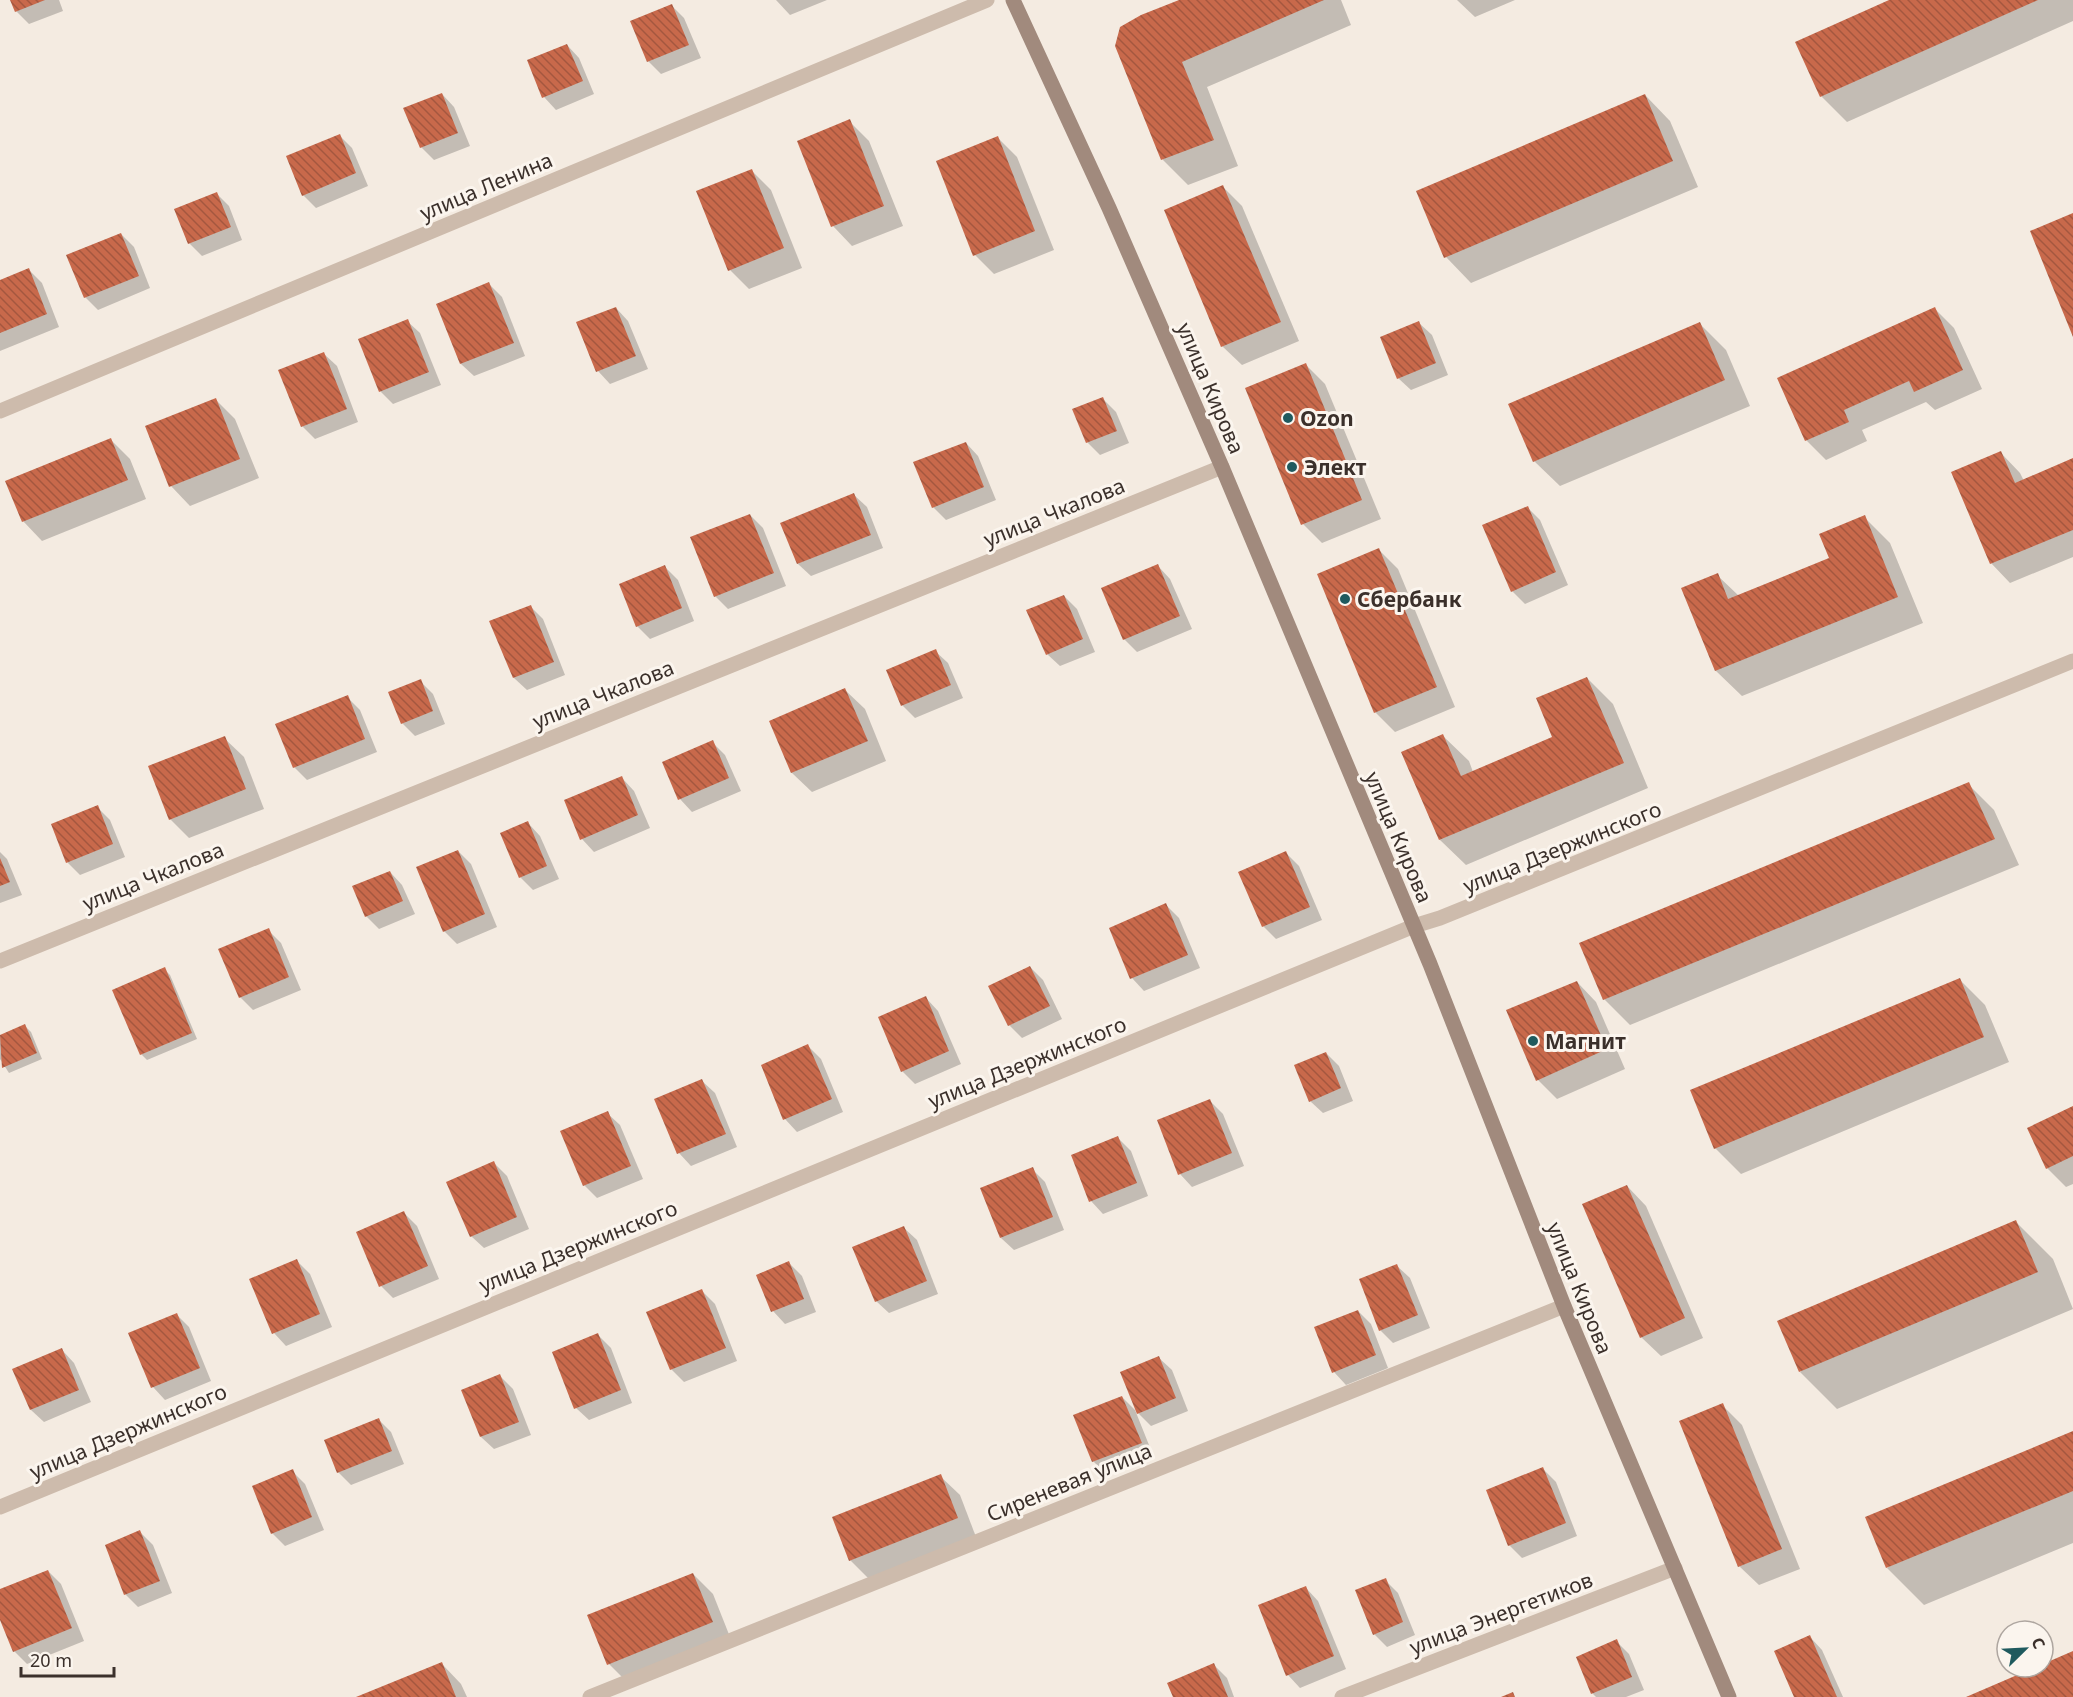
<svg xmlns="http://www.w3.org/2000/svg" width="2073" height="1697" viewBox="0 0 2073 1697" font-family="'Noto Sans',sans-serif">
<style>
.shadow{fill:#0003}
.building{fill:url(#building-back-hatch)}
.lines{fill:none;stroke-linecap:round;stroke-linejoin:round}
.street{stroke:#cdbbac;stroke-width:15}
.secondary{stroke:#a18a7d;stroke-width:15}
.poi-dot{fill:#1f5a5e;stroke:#fbf5ee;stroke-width:2}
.labels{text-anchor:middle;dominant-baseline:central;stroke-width:6;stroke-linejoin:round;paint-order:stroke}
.street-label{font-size:21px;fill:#3b302b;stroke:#fbf5ee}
.poi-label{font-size:21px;font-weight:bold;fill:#3b302b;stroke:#fbf5ee;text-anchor:start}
</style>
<defs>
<pattern id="building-back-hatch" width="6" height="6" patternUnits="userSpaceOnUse" patternTransform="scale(1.5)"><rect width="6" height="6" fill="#c8694b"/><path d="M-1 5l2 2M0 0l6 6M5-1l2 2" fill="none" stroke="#a4573f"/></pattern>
</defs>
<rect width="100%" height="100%" fill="#f4ebe1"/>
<g class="shadow">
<path d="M12,0h47l4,11 -34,13 -13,-13z"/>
<path d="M776,0h51l-37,15z"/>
<path d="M1183,0h158l10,25 -144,62 31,79 -50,19 -25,-25 -46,-114z"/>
<path d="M1457,0h58l-40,17z"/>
<path d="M1893,0h180v21l-226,101 -26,-26z"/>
<path d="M671,5l13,13 17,40 -40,16 -13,-13z"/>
<path d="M567,45l12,13 15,36 -38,16 -12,-13z"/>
<path d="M442,94l12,13 16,39 -36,14 -13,-13z"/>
<path d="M1645,95l25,26 28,66 -227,96 -25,-26 -28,-65z"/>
<path d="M849,121l20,20 34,85 -51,20 -19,-20 -34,-85z"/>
<path d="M340,136l12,12 16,38 -52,22 -13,-13z"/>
<path d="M998,138l19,19 37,93 -60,24 -19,-19z"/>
<path d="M752,171l19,19 31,78 -53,21 -19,-19z"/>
<path d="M1223,187l19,19 57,135 -57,24 -20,-19z"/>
<path d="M216,193l13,13 13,34 -40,16 -12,-12 -14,-34z"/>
<path d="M121,234l13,13 16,41 -52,22 -13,-13z"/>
<path d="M29,270l13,13 17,44 -59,24v-69z"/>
<path d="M489,284l13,13 23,59 -51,20 -13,-12 -23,-60z"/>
<path d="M616,308l12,13 20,48 -38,15 -12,-13z"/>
<path d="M1935,309l19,19 28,61 -47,21 -9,-8 -64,28 5,11 -41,19 -20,-20z"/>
<path d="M407,321l13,12 21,52 -48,19 -13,-13z"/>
<path d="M1419,323l13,12 16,40 -37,15 -13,-12z"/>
<path d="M1700,324l26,26 24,56 -190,80 -26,-25z"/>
<path d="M324,354l13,12 21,56 -43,17 -13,-13z"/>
<path d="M1306,365l19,19 56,135 -59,24 -19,-19z"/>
<path d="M215,399l20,20 24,59 -69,28 -19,-20z"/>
<path d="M1103,399l13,13 13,31 -29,12 -13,-13z"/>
<path d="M111,440l19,19 16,40 -104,42 -19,-20z"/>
<path d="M966,443l12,13 18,44 -50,20 -13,-13z"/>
<path d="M2001,453l19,20 4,8 49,-21v97l-63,26 -19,-20z"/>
<path d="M854,495l13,12 16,41 -72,28 -13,-12z"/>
<path d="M1527,507l13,13 28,65 -43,19 -13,-13z"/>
<path d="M750,515l13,13 23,58 -58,23 -13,-13z"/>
<path d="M1864,517l26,26 33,80 -181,73 -26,-25 -33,-82 34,-14 22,21 92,-37z"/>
<path d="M1379,550l19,19 57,138 -60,25 -20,-20z"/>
<path d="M1158,566l12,13 22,50 -55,23 -13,-13z"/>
<path d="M665,567l13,13 16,41 -44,18 -13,-13z"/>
<path d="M1064,596l13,13 18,43 -35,14 -13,-12z"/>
<path d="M530,606l13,13 22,56 -38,15 -13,-12z"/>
<path d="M935,651l13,12 15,35 -48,20 -12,-12 -15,-35z"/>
<path d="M1587,678l26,26 35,84 -182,77 -26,-25 3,-104 26,25 4,11 81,-34z"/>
<path d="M420,681l13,13 12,30 -30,12 -13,-13z"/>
<path d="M845,690l20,19 21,52 -74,31 -20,-19 -21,-52z"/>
<path d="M347,697l13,13 17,42 -70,28 -13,-13z"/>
<path d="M224,738l20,19 20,52 -75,29 -19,-19z"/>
<path d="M712,742l13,13 16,36 -49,21 -12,-13z"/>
<path d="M622,778l12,13 16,37 -56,24 -12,-13z"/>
<path d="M1968,784l26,26 25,55 -389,160 -26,-26z"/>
<path d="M97,807l13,13 15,37 -45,18 -13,-13z"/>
<path d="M528,823l12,13 19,43 -26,11 -13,-13z"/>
<path d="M458,851l13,13 26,63 -40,17 -13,-13z"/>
<path d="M0,852l7,7 15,36 -22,8z"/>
<path d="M1286,853l13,13 23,54 -46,19 -13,-13z"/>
<path d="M390,872l12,13 13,29 -36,15 -13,-13z"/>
<path d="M1166,905l13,13 21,50 -56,23 -12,-13z"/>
<path d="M268,930l13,13 20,47 -48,20 -13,-13z"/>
<path d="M1030,967l13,13 19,39 -40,19 -13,-13z"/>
<path d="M164,969l6,6 27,64 -50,21 -6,-6z"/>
<path d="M1960,980l25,25 24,57 -268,112 -26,-26z"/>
<path d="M1577,982l19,20 29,67 -68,30 -19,-19z"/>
<path d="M926,998l12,13 23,53 -46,20 -13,-13z"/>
<path d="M25,1026l6,6 11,27 -33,14 -9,-14v-23z"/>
<path d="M808,1046l13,13 22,53 -46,20 -12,-13z"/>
<path d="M1326,1053l13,13 14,35 -30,12 -13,-12z"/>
<path d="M702,1081l13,12 22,54 -46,19 -12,-13z"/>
<path d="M1210,1101l13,13 21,52 -52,21 -12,-13z"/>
<path d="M2073,1108v76l-7,3 -19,-19z"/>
<path d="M607,1113l13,12 23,54 -46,19 -13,-13z"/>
<path d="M1118,1138l13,13 17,45 -45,18 -12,-13z"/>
<path d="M494,1163l13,13 22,53 -45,19 -13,-12z"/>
<path d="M1032,1169l13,13 19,48 -50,20 -13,-12z"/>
<path d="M1627,1186l19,20 57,132 -42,18 -20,-19z"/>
<path d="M404,1213l13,13 22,53 -46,19 -12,-12z"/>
<path d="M2016,1222l37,37 20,50 -236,100 -37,-37z"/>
<path d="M904,1228l13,12 21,54 -49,19 -13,-12z"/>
<path d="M297,1261l13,13 22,53 -46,19 -12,-13 -23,-53z"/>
<path d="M789,1263l13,13 14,36 -31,12 -12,-13z"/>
<path d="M1397,1266l13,12 20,50 -37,15 -13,-13z"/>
<path d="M702,1291l13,13 22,57 -53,21 -13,-13z"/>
<path d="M1358,1311l13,13 17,44 -42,17 -12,-13z"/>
<path d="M176,1314l13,13 22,54 -46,19 -12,-13z"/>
<path d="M598,1335l13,13 21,55 -43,17 -13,-12z"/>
<path d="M62,1350l12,13 17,39 -47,20 -13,-12z"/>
<path d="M1159,1358l13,12 16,41 -37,15 -13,-13z"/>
<path d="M500,1376l13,13 18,46 -37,14 -13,-12z"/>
<path d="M1122,1397l13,13 18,45 -47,19 -13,-13z"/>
<path d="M1722,1405l20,20 58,144 -41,16 -20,-19z"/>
<path d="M378,1419l13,13 13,32 -53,21 -13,-13z"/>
<path d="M2073,1433v110l-149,62 -37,-37z"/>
<path d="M1543,1469l13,13 21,54 -55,22 -13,-13z"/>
<path d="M292,1471l13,13 19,46 -39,16 -13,-13z"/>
<path d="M940,1476l20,19 16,42 -106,43 -20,-20z"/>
<path d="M140,1532l13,13 19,48 -34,14 -13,-13z"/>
<path d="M48,1571l13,13 23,57 -57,23 -13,-13 -14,-35v-25z"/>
<path d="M693,1574l20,20 19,48 -104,41 -19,-19z"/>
<path d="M1385,1580l13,13 17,42 -28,12 -13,-13z"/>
<path d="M1306,1588l12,13 28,68 -46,19 -12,-13z"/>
<path d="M1810,1637l12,13 21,47h-48z"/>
<path d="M1616,1641l13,13 15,36 -18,7h-30l-4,-4z"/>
<path d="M442,1664l19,20 6,13h-107z"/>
<path d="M1214,1665l13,13 7,19h-60z"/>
</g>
<g class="building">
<path d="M10,0h35l-30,12z"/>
<path d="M1179,0h145l-142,62 32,78 -53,20 -46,-114 5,-19 21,-12z"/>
<path d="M1889,0h149l-218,97 -25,-55z"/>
<path d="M672,4l17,41 -42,17 -17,-41z"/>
<path d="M567,44l16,37 -41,17 -15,-38z"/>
<path d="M442,93l16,40 -38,15 -17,-40z"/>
<path d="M1645,94l28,67 -229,97 -28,-67z"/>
<path d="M850,119l34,87 -53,21 -34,-86z"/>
<path d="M340,134l16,39 -54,23 -16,-40z"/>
<path d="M998,136l37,95 -62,25 -37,-95z"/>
<path d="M752,169l32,79 -56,23 -32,-80z"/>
<path d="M1223,185l58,137 -60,25 -57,-137z"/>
<path d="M217,192l14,35 -43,17 -14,-35z"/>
<path d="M2073,213v124l-43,-106z"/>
<path d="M121,233l18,43 -55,22 -18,-43z"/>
<path d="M29,268l18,46 -47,19v-53z"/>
<path d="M489,282l25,61 -54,21 -24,-60z"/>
<path d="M616,307l20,49 -40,16 -20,-50z"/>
<path d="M1935,307l28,63 -49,22 -5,-11 -65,29 5,12 -44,19 -28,-63z"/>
<path d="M408,319l21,53 -50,20 -21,-53z"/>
<path d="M1419,321l17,42 -39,16 -17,-42z"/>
<path d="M1700,322l25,58 -192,82 -25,-58z"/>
<path d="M324,352l23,57 -46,18 -23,-57z"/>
<path d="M1306,363l56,137 -61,25 -56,-137z"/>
<path d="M1103,397l14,34 -31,12 -14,-34z"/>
<path d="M216,398l24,61 -71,28 -24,-61z"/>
<path d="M111,438l17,42 -106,42 -17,-41z"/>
<path d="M966,442l18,45 -52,21 -19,-46z"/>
<path d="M2001,451l14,32 58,-25v72l-83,34 -39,-92z"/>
<path d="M854,493l17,42 -74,29 -17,-41z"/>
<path d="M1528,506l28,66 -45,20 -29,-67z"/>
<path d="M750,514l24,59 -60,24 -24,-60z"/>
<path d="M1865,515l33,82 -183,74 -34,-83 37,-15 10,26 101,-41 -10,-24z"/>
<path d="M1379,548l58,139 -63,26 -57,-139z"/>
<path d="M1158,564l22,52 -57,24 -22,-52z"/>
<path d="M665,565l17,43 -46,19 -17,-43z"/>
<path d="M1064,595l19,44 -37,16 -20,-45z"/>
<path d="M531,605l23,57 -41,16 -24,-57z"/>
<path d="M936,649l15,36 -50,21 -15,-36z"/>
<path d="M1587,677l37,86 -185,77 -38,-88 42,-18 18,42 91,-39 -16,-39z"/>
<path d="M421,679l12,32 -32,13 -13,-32z"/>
<path d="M845,688l23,53 -77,32 -22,-52z"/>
<path d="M348,695l17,44 -72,29 -18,-44z"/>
<path d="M225,736l21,53 -77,31 -21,-54z"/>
<path d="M713,740l16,38 -51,22 -16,-38z"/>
<path d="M622,776l16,39 -58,25 -16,-40z"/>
<path d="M1969,782l26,57 -392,161 -24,-57z"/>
<path d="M98,805l15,39 -47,19 -15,-39z"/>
<path d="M528,821l19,45 -28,12 -19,-45z"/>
<path d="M458,850l27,64 -42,18 -27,-65z"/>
<path d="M1286,851l24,56 -48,20 -24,-55z"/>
<path d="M0,858l10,24 -10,4z"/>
<path d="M390,871l13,30 -38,16 -13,-31z"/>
<path d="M1166,903l22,52 -58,24 -21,-51z"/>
<path d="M269,928l20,49 -50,21 -21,-49z"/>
<path d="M1030,966l20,40 -42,20 -20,-40z"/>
<path d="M165,967l27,66 -52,22 -28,-65z"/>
<path d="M1960,978l24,59 -270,112 -24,-59z"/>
<path d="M1577,981l30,68 -71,32 -30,-71z"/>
<path d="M926,996l23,55 -48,21 -23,-55z"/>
<path d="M25,1024l12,29 -35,15 -2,-33z"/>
<path d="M808,1044l24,55 -49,21 -22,-55z"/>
<path d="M1326,1052l15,36 -32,14 -15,-37z"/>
<path d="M702,1079l24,55 -49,20 -23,-55z"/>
<path d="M1210,1099l22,54 -54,22 -21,-55z"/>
<path d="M2073,1106v50l-27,13 -19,-41z"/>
<path d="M608,1111l23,55 -48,20 -23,-55z"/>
<path d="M1118,1136l19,47 -48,19 -18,-47z"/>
<path d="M494,1161l23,56 -47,20 -24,-55z"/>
<path d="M1033,1167l20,50 -53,21 -20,-50z"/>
<path d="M1627,1185l58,133 -45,20 -58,-134z"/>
<path d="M404,1211l24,55 -49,21 -23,-55z"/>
<path d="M2016,1220l22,52 -239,100 -22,-51z"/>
<path d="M904,1226l23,55 -52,21 -23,-55z"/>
<path d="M297,1259l23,55 -48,20 -23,-55z"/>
<path d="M789,1261l15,38 -33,13 -15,-37z"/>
<path d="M1397,1264l21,51 -39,16 -20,-52z"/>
<path d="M702,1289l24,59 -56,22 -24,-58z"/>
<path d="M1358,1310l18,45 -44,18 -18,-46z"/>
<path d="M177,1313l23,55 -49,20 -23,-55z"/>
<path d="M598,1333l23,57 -47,19 -22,-57z"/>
<path d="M62,1348l17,42 -49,20 -18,-41z"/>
<path d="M1159,1356l17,42 -39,16 -17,-42z"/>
<path d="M500,1374l19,48 -39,15 -19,-47z"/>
<path d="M1122,1396l20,47 -50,19 -19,-47z"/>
<path d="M1723,1403l59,146 -44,18 -59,-146z"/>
<path d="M379,1418l13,33 -55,22 -13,-33z"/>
<path d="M2073,1431v60l-187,77 -21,-51z"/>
<path d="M1543,1467l23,56 -58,23 -22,-56z"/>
<path d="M293,1469l19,48 -41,17 -19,-48z"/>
<path d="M941,1474l17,44 -109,43 -17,-44z"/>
<path d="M140,1530l20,51 -36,14 -19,-50z"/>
<path d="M48,1570l24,58 -59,24 -13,-32v-31z"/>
<path d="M693,1573l20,49 -106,43 -20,-50z"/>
<path d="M1386,1578l17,44 -30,13 -18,-45z"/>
<path d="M1306,1586l28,70 -48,20 -28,-71z"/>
<path d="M1810,1635l27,62h-43l-20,-46z"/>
<path d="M1617,1639l15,38 -41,17 -15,-37z"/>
<path d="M2073,1651v46h-107l70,-30h7v-3z"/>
<path d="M442,1662l14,35h-100z"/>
<path d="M1214,1663l14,34h-55l-6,-14z"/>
<path d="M1513,1692l2,5h-14z"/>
</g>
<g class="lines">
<g class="street">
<path d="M0,411l987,-411"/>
<path d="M0,961l1222,-494"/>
<path d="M0,1507l1414,-581 26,-8 633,-257"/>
<path d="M590,1697l974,-391"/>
<path d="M1342,1697l333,-129"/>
</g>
<path class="secondary" d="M1013,0l96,208 113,259 208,497 134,342 165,391"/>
</g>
<g class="poi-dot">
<circle cx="1288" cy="418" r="6"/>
<circle cx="1292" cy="467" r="6"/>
<circle cx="1345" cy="599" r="6"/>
<circle cx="1533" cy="1041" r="6"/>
</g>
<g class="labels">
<g class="street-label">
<text transform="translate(486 186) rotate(-23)">улица Ленина</text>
<text transform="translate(1211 388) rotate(67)">улица Кирова</text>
<text transform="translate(1054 512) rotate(-22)">улица Чкалова</text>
<text transform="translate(603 694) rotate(-22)">улица Чкалова</text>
<text transform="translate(1399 837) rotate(67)">улица Кирова</text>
<text transform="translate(1562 847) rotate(-22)">улица Дзержинского</text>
<text transform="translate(153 876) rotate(-22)">улица Чкалова</text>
<text transform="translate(1027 1062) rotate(-22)">улица Дзержинского</text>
<text transform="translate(578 1246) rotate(-22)">улица Дзержинского</text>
<text transform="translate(1580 1288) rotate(68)">улица Кирова</text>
<text transform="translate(128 1431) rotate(-23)">улица Дзержинского</text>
<text transform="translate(1069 1482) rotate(-22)">Сиреневая улица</text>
<text transform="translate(1501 1613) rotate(-21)">улица Энергетиков</text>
</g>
<g class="poi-label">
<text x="1300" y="418">Ozon</text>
<text x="1304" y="467">Элект</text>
<text x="1357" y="599">Сбербанк</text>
<text x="1545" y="1041">Магнит</text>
</g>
</g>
<g transform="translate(2025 1649) rotate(66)"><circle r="28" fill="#fbf5ee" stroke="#aea6a0" stroke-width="1.5"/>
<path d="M0-4.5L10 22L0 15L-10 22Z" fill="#1f5a5e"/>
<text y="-9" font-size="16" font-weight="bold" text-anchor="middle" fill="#3b302b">С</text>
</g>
<path d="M21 1667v9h93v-9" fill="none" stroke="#3b302b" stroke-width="3"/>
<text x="30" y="1667" font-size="18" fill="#3b302b" stroke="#fbf5ee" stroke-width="4.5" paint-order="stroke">20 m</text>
</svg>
